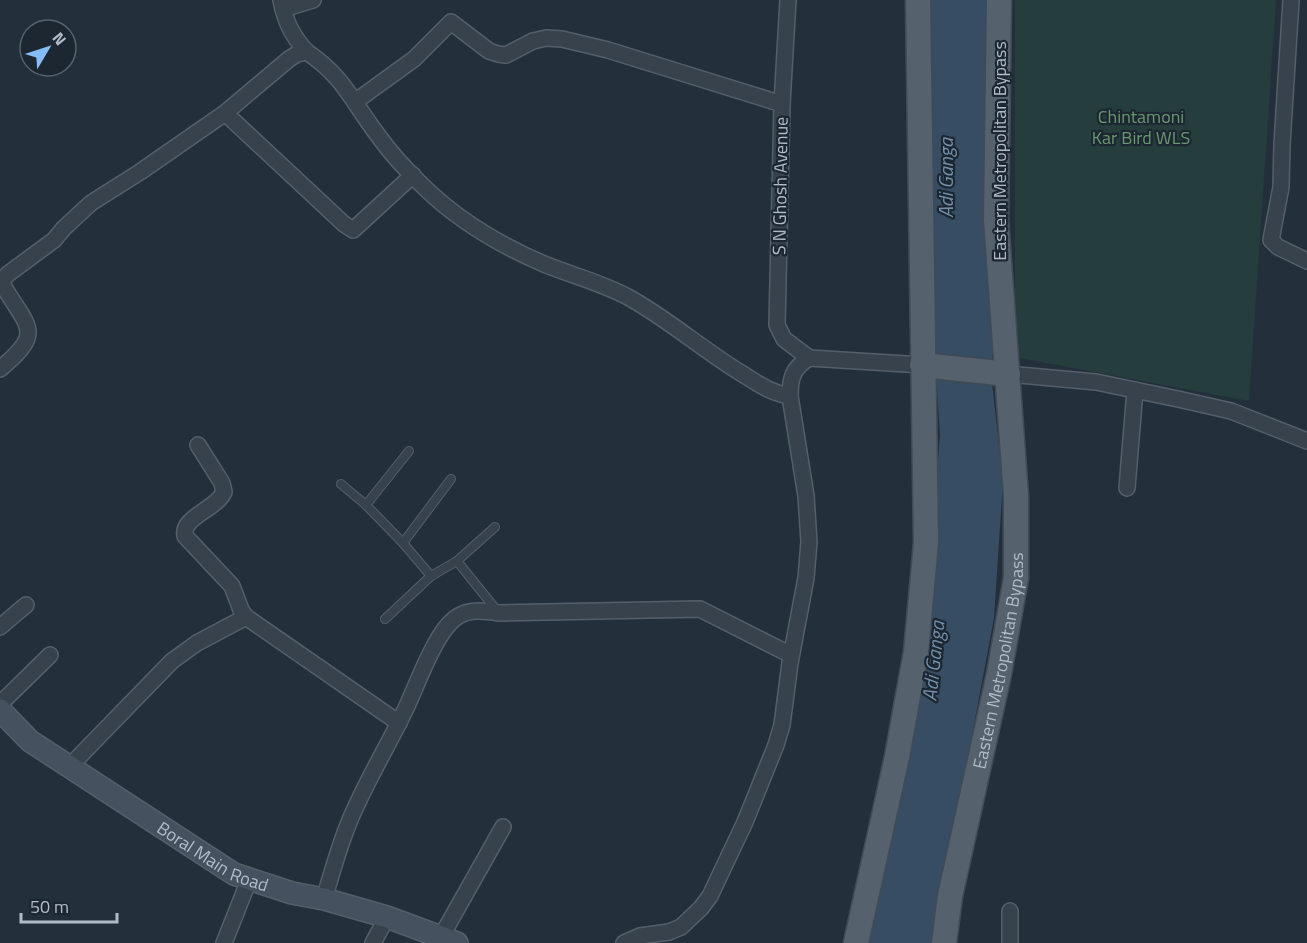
<svg xmlns="http://www.w3.org/2000/svg" width="1307" height="943" viewBox="0 0 1307 943" font-family="'Titillium Web',sans-serif">
<style>
.green{fill:#253d3d}
.water{fill:#364d63}
.lines{fill:none;stroke-linecap:round;stroke-linejoin:round}
.service-casing{stroke:#555f6a;stroke-width:10}
.minor-casing{stroke:#555f6a;stroke-width:18}
.secondary-casing{stroke:#555f6a;stroke-width:24}
.primary-casing{stroke:#404b55;stroke-width:27}
.service{stroke:#37424c;stroke-width:8}
.minor{stroke:#37424c;stroke-width:15}
.secondary{stroke:#45515f;stroke-width:21}
.primary{stroke:#55616c;stroke-width:24}
.labels{text-anchor:middle;dominant-baseline:central;stroke-width:4.5;stroke-linejoin:round;paint-order:stroke}
.park-label{font-size:18px;fill:#699970;stroke:#1c2731}
.street-label{font-size:18px;fill:#b2bcc8;stroke:#1c2731}
.water-label{font-size:20px;font-style:italic;fill:#7290ab;stroke:#1c2731}
</style>
<rect width="100%" height="100%" fill="#23303c"/>
<path class="green" d="M1015,0h261l-27,401 -234,-44z"/>
<path class="water" d="M931,0h64l-3,383 11,98 -9,137 -61,325h-68l56,-266 19,-242 -13,-206z"/>
<g class="lines">
<defs>
<g id="service">
<path d="M409,451l-43,54 37,38 28,33"/>
<path d="M341,484l25,21"/>
<path d="M403,543l48,-64"/>
<path d="M457,561l38,-34"/>
<path d="M385,619l46,-43 26,-15 41,51"/>
</g>
<g id="minor">
<path d="M281,0c4,21 11,36 26,52"/>
<path d="M788,0l-6,104 -5,221 7,14 25,19"/>
<path d="M1291,0l-9,144 -1,43 -10,53 7,7 29,14"/>
<path d="M283,9l30,-9"/>
<path d="M356,101l58,-42 37,-37 38,29 9,3 8,1 27,-14 13,-3 16,1 46,11 174,54"/>
<path d="M225,113l119,111 9,6 60,-55"/>
<path d="M0,369c44,-37 29,-40 4,-82l-2,-6 6,-7 46,-34 10,-12 27,-25 49,-31 85,-59 64,-54 8,-5 10,-2c37,25 45,49 70,82 14,20 31,38 48,54 33,32 77,58 119,76 27,11 58,19 84,33 40,22 75,53 113,76 18,11 27,19 49,23"/>
<path d="M1008,374l88,8 82,17 53,12 76,30"/>
<path d="M198,445l24,38 2,9c-7,17 -43,25 -39,44l47,50 9,24 5,7 153,106"/>
<path d="M1127,488l8,-98"/>
<path d="M0,627l26,-22"/>
<path d="M0,704l50,-49"/>
<path d="M69,767l103,-106 25,-18 49,-26"/>
<path d="M324,899c10,-33 19,-67 35,-99 15,-32 33,-62 48,-94 10,-22 26,-65 42,-82 14,-16 31,-14 50,-11l201,-4 91,46"/>
<path d="M1010,911v32"/>
<path d="M441,937l62,-110"/>
<path d="M224,943l25,-63"/>
<path d="M373,943l14,-26"/>
<path d="M624,943l16,-7 29,-4 12,-5 20,-19 9,-12 35,-74 31,-77 6,-20 8,-62 16,-85 3,-36 -3,-46 -16,-100c0,-18 3,-28 19,-38l113,7"/>
</g>
<g id="secondary">
<path id="s1" d="M0,710l30,31 204,133 58,19 32,6 63,18 70,26"/>
</g>
<g id="primary">
<path d="M922,365l86,9"/>
<path d="M856,943l41,-186 19,-105 10,-109 -8,-543"/>
<path id="s2" d="M944,943l6,-47 49,-222 17,-96v-82l-20,-276 3,-220"/>
</g>
</defs>
<use href="#service" class="service-casing"/>
<use href="#minor" class="minor-casing"/>
<use href="#secondary" class="secondary-casing"/>
<use href="#primary" class="primary-casing"/>
<use href="#service" class="service"/>
<use href="#minor" class="minor"/>
<use href="#secondary" class="secondary"/>
<use href="#primary" class="primary"/>
</g>
<g class="labels">
<g class="park-label">
<text x="1141" y="116">Chintamoni<tspan x="1141" dy="21">Kar Bird WLS</tspan></text>
</g>
<g class="street-label">
<text transform="translate(999 151) rotate(-90)">Eastern Metropolitan Bypass</text>
<text transform="translate(780 186) rotate(-89)">S N Ghosh Avenue</text>
<text stroke="none"><textPath href="#s2" startOffset="288">Eastern Metropolitan Bypass</textPath></text>
<text stroke="none"><textPath href="#s1" startOffset="260">Boral Main Road</textPath></text>
</g>
<g class="water-label">
<text transform="translate(945 178) rotate(-90)">Adi Ganga</text>
<text transform="translate(933 661) rotate(-84)">Adi Ganga</text>
</g>
</g>
<g transform="translate(48 48) rotate(51)"><circle r="28" fill="#1c2731" stroke="#58636d" stroke-width="1.5"/>
<path d="M0-4.5L10 22L0 15L-10 22Z" fill="#86bdf9"/>
<text y="-9" font-size="16" font-weight="bold" text-anchor="middle" fill="#b2bcc8">N</text>
</g>
<path d="M21 913v9h96v-9" fill="none" stroke="#b2bcc8" stroke-width="3"/>
<text x="30" y="913" font-size="18" fill="#b2bcc8" stroke="#1c2731" stroke-width="4.5" paint-order="stroke">50 m</text>
</svg>
